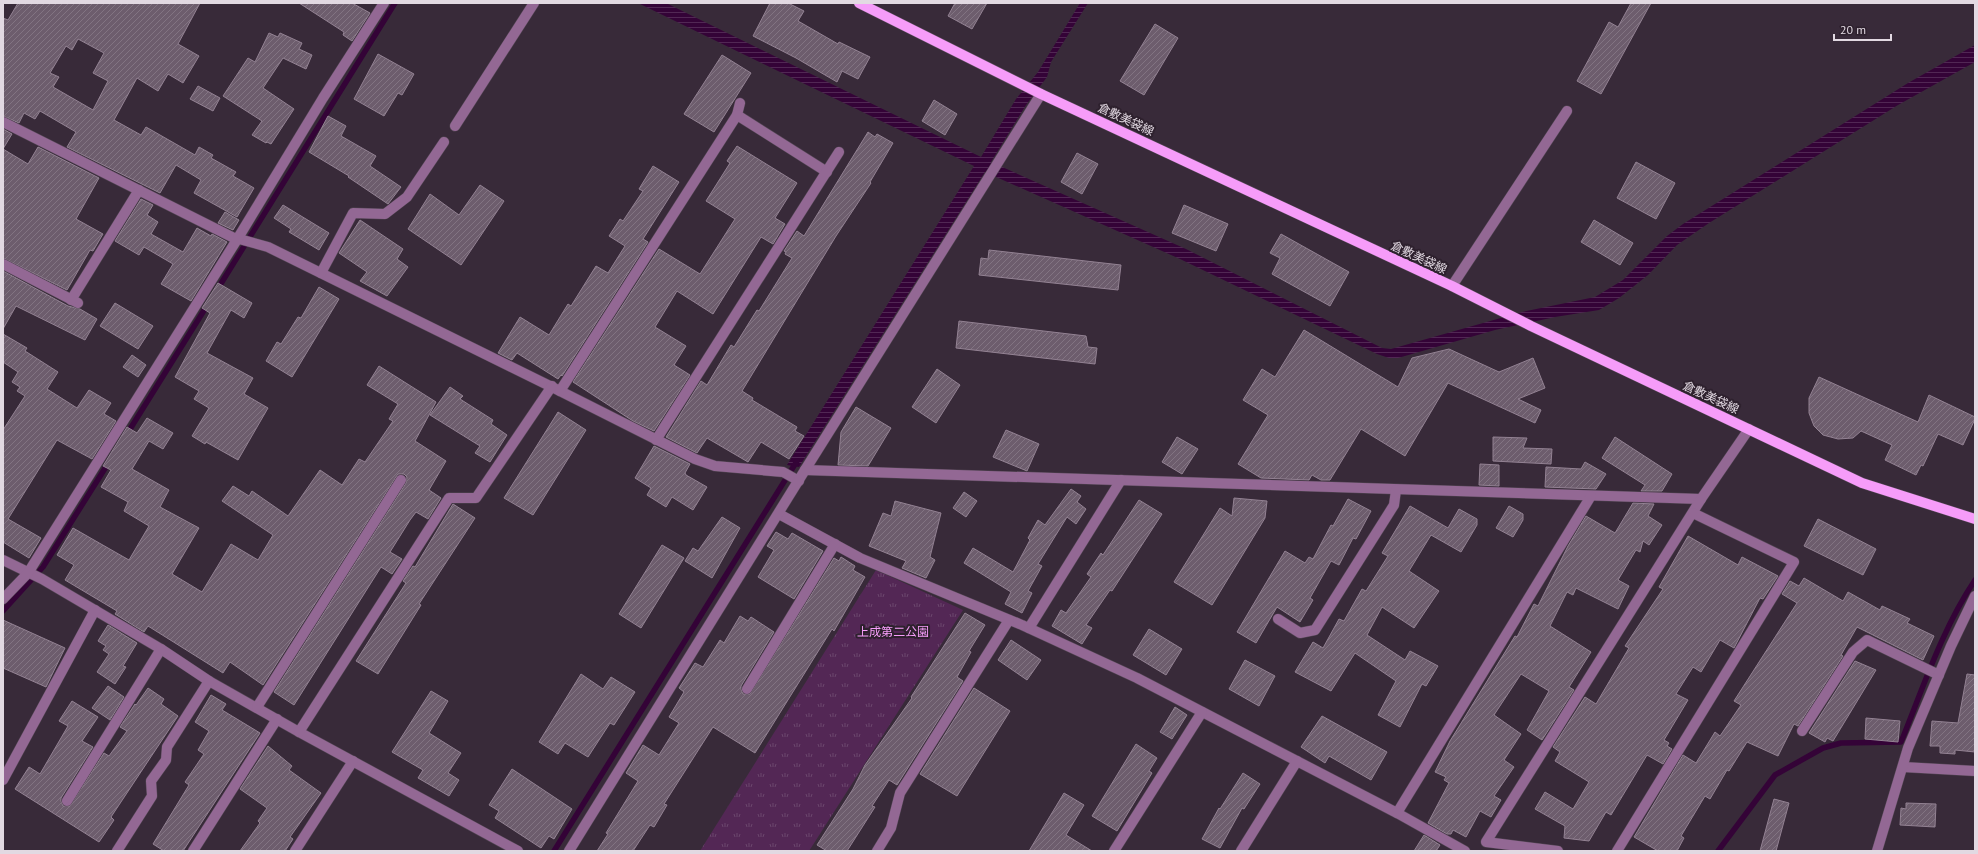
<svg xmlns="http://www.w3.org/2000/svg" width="1978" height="854" viewBox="0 0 1978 854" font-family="'PT Sans','Noto Sans JP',sans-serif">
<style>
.park{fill:url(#park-tufts)}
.water{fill:url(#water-rules)}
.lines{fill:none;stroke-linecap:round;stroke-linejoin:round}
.stream{stroke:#340337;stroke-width:5.5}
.building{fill:url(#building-hatch);stroke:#938293;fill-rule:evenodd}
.minor-casing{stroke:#534654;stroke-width:11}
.major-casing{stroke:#534654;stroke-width:11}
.minor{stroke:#936894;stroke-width:10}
.major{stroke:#f69cf9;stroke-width:10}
.labels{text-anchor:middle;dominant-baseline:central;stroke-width:4;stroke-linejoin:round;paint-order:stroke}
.street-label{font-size:12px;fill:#e2d9e2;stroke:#2e212e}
.park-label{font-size:12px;fill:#f69df9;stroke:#2e212e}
</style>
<defs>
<pattern id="park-tufts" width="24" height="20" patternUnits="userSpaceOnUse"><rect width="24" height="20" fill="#532755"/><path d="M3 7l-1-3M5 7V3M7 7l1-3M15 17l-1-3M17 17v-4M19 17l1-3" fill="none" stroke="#6b466d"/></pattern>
<pattern id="water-rules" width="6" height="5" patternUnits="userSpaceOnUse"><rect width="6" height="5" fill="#340337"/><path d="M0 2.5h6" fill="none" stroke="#512754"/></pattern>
<pattern id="building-hatch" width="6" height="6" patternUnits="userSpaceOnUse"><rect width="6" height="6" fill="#6d5d6d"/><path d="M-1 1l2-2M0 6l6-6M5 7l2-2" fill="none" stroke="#827482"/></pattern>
</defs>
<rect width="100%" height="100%" fill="#382a39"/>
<path class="park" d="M876,570l87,40 -154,241h-109z"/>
<path class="water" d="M638,3h28l315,154 35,-58 22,-27 42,-69h8l-37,59 -4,15 -21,28 -35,57 195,87 196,99 9,1 131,-37 73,-15 28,-17 44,-44 16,-12 225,-141 67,-38v17l-77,43 -189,118 -32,22 -29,30 -29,23 -20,12 -44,7 -60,13 -97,28h-9l-12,-4 -197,-95 -195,-87 -186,295 -12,-2 187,-299z"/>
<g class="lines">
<g class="stream">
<path d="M217,290l178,-287"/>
<path d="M127,434l81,-130"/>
<path d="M3,611l40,-44 66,-105"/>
<path d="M554,851l243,-390"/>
<path d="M1718,851l57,-76 48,-27 18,-5 60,-1c22,-54 41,-113 74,-162"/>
</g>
</g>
<g class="building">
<path d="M18,3h182l-22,41 21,12 -16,27 -15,-9 -10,17 -21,-13 -23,42 27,15 5,-8 49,28 4,-8 14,8 -2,3 25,14 -3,4 21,12 -17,29 -43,-24 7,-13 -25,-15 -16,28 -93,-46 9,-15 -36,-21 -5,8 -11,-6 -5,10 -16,-7v-98l5,2zM78,39l26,14 -11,20 15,8 -15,29 -40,-23 6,-10 -9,-4 16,-27 6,4z"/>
<path d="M299,3h53l18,10 -18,28 -9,-6 1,-3z"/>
<path d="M770,3h18l16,8 -6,10 40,23 1,-2 31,15 -12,22 -16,-8 -5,11 -41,-24 -43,-22z"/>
<path d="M955,3h32l-15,26 -24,-13z"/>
<path d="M1631,3h20l-50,91 -24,-13 32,-59 9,5z"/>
<path d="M1155,24l23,14 -34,57 -24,-14z"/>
<path d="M269,33l9,4 2,-4 22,10 -3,6 13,6 -6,14 -23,-11 -20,30 31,21 -23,35 -4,-2 -1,1 -14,-8 10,-14 -39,-25 25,-38 7,4z"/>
<path d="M378,54l36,20 -12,21 -4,-2 -14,23 -30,-17z"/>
<path d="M722,55l29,18 -37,59 -30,-18z"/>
<path d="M198,86l22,12 -7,13 -23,-12z"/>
<path d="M934,100l23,14 -12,21 -23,-14z"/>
<path d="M328,116l18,10 -5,10 35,20 -6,10 31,21 -13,17 -40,-27 1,-1 -40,-24z"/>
<path d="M3,129l9,5 -9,15 25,15 10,-17 61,31 -23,41 27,15 -10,17 -3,-1 -23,40 -64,-32z"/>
<path d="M868,132l7,5 2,-3 16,9 -23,39 1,1 -35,53 -94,155 11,7 -1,2 45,27 -2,4 9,5 -15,23 -28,-17 -13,20 -41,-24 -10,15 -31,-16 35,-56 6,4 24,-40 3,2 23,-37 2,1 33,-53 -7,-4 1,-2 -2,-1 13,-20 7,5z"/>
<path d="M737,146l60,37 -22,35 10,6 -12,20 -12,-7 -48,77 -36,-23 -22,36 31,19 -12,19 16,10 -36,56 -21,-10 -60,-39 86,-133 41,25 35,-55 -29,-18 24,-38 -3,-2z"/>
<path d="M1077,153l21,11 -16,30 -21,-12z"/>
<path d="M1636,162l39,21 -19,36 -39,-21z"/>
<path d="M653,166l26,16 -36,57 5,3 -86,134 -1,-1 -3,4 -41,-26 -5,7 -14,-7 22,-36 29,18 19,-31 3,2 25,-40 12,7 17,-27 -16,-10 11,-17 3,2 20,-30 -4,-2z"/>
<path d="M480,185l24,16 -43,64 -53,-36 22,-35 29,21z"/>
<path d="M141,199l12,6 -6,10 11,7 -7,12 32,18 14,-24 14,8 1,-2 15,8 -36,59 -30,-17 12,-20 -29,-17 -5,8 -24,-14z"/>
<path d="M283,205l46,28 -10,17 -30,-18 2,-3 -17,-11z"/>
<path d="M1184,205l44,19 -12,27 -44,-18z"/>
<path d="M225,212l14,8 -6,10 -15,-7z"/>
<path d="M360,220l43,29 -6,10 11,8 -21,29 -27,-15 7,-9 -28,-19z"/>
<path d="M1594,220l39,23 -13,22 -39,-23z"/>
<path d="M1281,234l68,38 -19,34 -58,-32 8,-16 -10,-5z"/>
<path d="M989,250l132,15 -3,25 -139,-15 2,-17 7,1z"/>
<path d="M3,271l65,35 12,3 17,10 -12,21 -69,-34 -13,23z"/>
<path d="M218,283l34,20 -8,15 -13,-8 -24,43 46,25 -9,16 24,14 -30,52 -32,-18 -1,2 -13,-8 17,-28 -15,-9 5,-8 -24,-14 35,-64 -8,-5z"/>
<path d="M319,287l20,12 -47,78 -26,-16 11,-19 4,2 17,-27 3,1z"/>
<path d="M115,303l38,23 -15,23 -38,-23z"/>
<path d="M959,321l127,15 2,11 9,1 -2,16 -139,-16z"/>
<path d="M1304,330l94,57 14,-29 37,-9 50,23 34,-14 12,30 -27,11 23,11 -6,13 -87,-40 -43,73 -44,-27 -31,51h-9l-9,-5 -3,5 -48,-2 -23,-14 30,-49 -25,-15 19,-31 13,8z"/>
<path d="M3,334l24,14 -2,3 33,21 -11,17 30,19 12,-18 22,13 -7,11 12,7 -24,38 -35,-19 -49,79 33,19 -12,20 -26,-16v-112l22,-34 -8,-5 3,-4 -8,-5 6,-10 -15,-10z"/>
<path d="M132,355l14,10 -8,12 -15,-10z"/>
<path d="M379,366l57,36 -21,39 31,20 -17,29 12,8 -13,21 -12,-7 -6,8 -20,32 12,7 -10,15 -11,-7 -87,138 -20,-13 132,-209 1,-6 -3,-3h-6l-2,3 -133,208 -33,-23 -7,11 -75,-47 -4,6 -29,-18 2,-3 -52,-31 9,-15 -17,-10 16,-27 56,32 20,-34 -25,-15 4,-9 -27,-15 10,-17 -8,-4 24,-39 10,6 10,-15 26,15 -10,16 -14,-8 -17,28 37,21 -9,17 39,21 -27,46 30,18 29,-48 27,16 15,-25 -51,-34 11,-15 16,10 3,-5 36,25 32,-46 22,15 17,-26 6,3 28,-41 -4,-2 9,-15 -31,-19z"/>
<path d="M937,369l23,16 -24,38 -24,-16z"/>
<path d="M1819,377l99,45 11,-27 46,22v2l-12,26 -25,-11 -15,32 -2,-1 -5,10 -31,-15 7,-15 -31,-14 -8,7 -15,1 -15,-4 -9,-9 -5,-13v-15z"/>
<path d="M450,387l13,9 -3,3 33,21 -2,4 16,11 -17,27 -15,-9 5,-7 -50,-31z"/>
<path d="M856,407l35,21 -23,38 -30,-1 3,-33z"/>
<path d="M558,412l28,18 -53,85 -29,-17z"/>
<path d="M1006,430l33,14 -12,27 -34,-14z"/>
<path d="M1177,437l21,12 -16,25 -20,-12z"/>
<path d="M1493,437l34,1 -4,10 29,1 -1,15 -58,-3z"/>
<path d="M1615,437l57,37 -10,17h-21l4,-6 -43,-27z"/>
<path d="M654,446l36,18 -5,9 1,2 21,12 -14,23 -21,-13 -6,10 -19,-12 4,-7 -16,-10z"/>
<path d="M1585,462l21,12 -10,15 -51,-2 1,-20 35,2z"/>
<path d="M1480,464l19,1v21l-20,-1z"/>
<path d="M1071,489l10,7 -4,6 9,7 -10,15 -9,-7 -29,47 4,2 -14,25 4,2 -10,20 -17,-9 6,-12 -47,-29 9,-15 40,24 17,-32 -2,-2 10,-18 7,5z"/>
<path d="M964,492l13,9 -11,16 -13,-9z"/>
<path d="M1234,498l33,3 -2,17 -53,87 -38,-23 46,-74 12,8z"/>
<path d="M1348,499l23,12 -15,28 -3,-1 -14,27 -8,-4 -21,37 3,2 -13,22 -23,-15 -21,36 -19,-11 48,-81 20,12 4,-6 4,2 18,-34 2,1z"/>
<path d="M1139,500l23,14 -50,77 -2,-1 -24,35 6,3 -10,16 -30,-18 9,-16 5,3 25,-36 -4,-3 14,-21 2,2z"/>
<path d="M895,501l46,12 -11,44 5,3 -9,18 -24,-10 4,-7 -37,-15 14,-33 8,3z"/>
<path d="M1633,503l21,1 -6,12 14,9 -13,20 -6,-4 -3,11 -4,-2 -18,30 11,6 -11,23 -42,-21 -3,7 -6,-3 -17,34 41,26 -22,35 5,3 -32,50 -15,-10 22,-39 -28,-17 -27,41 27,19 -17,26 10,7 -20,29 7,4 -10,17 -11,-6 -14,26 -13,-7 -2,4h-4l-19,-11 21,-40 -5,-3 2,-3 -11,-5 15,-31 65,-105 2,1 17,-33 4,2 30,-60 18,-30 29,17z"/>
<path d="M453,504l22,14 -56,86 2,1 -43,69 -22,-13 50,-78 -3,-2 10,-15 2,1z"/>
<path d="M1410,506l38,22 11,-19 18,10v6l-16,27 -30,-17 -22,36 30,20 -25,37 -32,-21 -15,28 38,25 5,-9 28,15 -12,20 -4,-2 -22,43 -22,-12 18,-34 -41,-28 -24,38 -36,-19 18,-30 10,6 16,-29 5,2 18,-32 4,2 22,-35 -6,-3z"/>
<path d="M1509,506l14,8v6l-10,17 -17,-9z"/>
<path d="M722,517l18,11 -28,50 -27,-17 8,-13 5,3z"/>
<path d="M1818,519l58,30 -13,26 -59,-29z"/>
<path d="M776,532l12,7 4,-6 31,18 -29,48 -36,-22 16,-27 -7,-4z"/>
<path d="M1688,536l50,29 4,-8 36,19 -15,23 -3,-1 -26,50 -14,-8 -19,32 -8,-5 -17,27 12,6 -24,40 5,3 -2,3 5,3 -9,15 -16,-9 -36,60 -5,-3 -17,29 -25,-3 1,-12 -30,-17 10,-17 28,17 16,-27 -34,-21 5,-9 -7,-5 32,-50 11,7 33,-56 -4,-2 38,-57 -4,-2z"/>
<path d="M662,545l22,13 -43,70 -22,-14z"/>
<path d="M841,557l14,9 -2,4 12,7 -31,54 -2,-2 -77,124 -42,-26 -49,77 3,1 -13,22 -4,-2 -17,26h-36l11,-17 -2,-1 32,-52 -12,-8 17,-28 16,10 20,-32 -10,-6 15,-25 -5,-4 16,-25 8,4 17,-27 4,3 16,-27 8,5 3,-4 23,15 -33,54v3l2,5h7l84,-136 5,3z"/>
<path d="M1804,578l39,23 5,-9 32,18 2,-4 28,13 -3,4 27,13 -11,24 -66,-33 -16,28 2,1 -45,70 -4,-2 -16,32 -31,-14 -18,29 -2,-1 -17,29 -5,-3 -24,40 3,2 -7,13h-19l-24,-14 49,-82 13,8 19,-31 5,4 21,-31 -7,-4 63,-98 -15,-9 8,-13 9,5z"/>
<path d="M965,613l20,12 -16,26 2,1 -14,25 6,4 -66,104 -8,-5 -17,26 3,1 -28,44h-20l-10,-6 36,-56 12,-24 47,-67 -1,-1z"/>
<path d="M3,620l62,28 -19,39 -43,-19z"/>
<path d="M108,625l29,18 -14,23 3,1 -11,17 -18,-12 12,-18 -6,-4 3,-4 -8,-5z"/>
<path d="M1149,629l33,20 -16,26 -33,-20z"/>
<path d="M1011,640l30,20 -14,20 -29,-20z"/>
<path d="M1245,660l30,16 -16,30 -30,-17z"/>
<path d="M1855,661l21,9 -43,71 -6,-3 -2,4 -16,-9z"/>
<path d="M581,674l22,15 8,-12 24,15 -21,33 -4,-2 -22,34 -23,-14 -7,11 -19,-12z"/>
<path d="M1967,674l8,1v77l-20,-2v4l-15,-1v-7h-10l2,-25 26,2z"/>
<path d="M108,686l16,11 -14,23 -18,-12z"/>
<path d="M148,688l16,11 -3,5 17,12 -67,101 3,3 -15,22 -84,-53 14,-22 11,7 28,-48 -9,-5 13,-20 26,16 -16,24 11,6 -32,51v3l2,5h7l34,-53 5,3 18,-25 -7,-4 15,-23 1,1z"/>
<path d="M974,688l36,23 -53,85 -37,-22z"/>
<path d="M431,691l17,10 -19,32 32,20 -13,20 11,7 -10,16 -31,-18 5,-8 -31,-18z"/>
<path d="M211,695l15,9 -4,6 38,23 -77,118h-19l-11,-7 36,-59 -4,-3 19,-28 -6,-4 11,-19 -14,-9z"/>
<path d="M1175,707l12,8 -15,24 -12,-7z"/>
<path d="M1322,716l65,36 -16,28 -42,-24 -4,7 -24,-16z"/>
<path d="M1866,718l34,3 -2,21 -33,-3z"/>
<path d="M1136,744l21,14 -8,13 3,2 -35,58 -25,-15z"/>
<path d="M268,746l24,20 -3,4 32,23 -31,44 3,2 -8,12h-45l20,-28 -2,-2 9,-13 -27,-19z"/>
<path d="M512,769l60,40 -18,30 -5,-3 -8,12 -46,-30 4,-7 -10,-6z"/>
<path d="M1243,773l17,11 -16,25 -2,-1 -22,40 -18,-9 17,-31 1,1z"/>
<path d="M1064,793l20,12 -18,30 26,16h-63z"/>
<path d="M1774,799l15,4 -13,48h-16z"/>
<path d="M1906,803l30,1 -1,23 -35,-2 1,-17 5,1z"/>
<path d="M1424,835l16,10 -4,6h-22z"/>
</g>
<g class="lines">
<defs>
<g id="minor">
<path d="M740,103l-3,12 90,57"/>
<path d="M3,122l229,115 36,10 292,144 135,68 20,7 68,6 16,9"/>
<path d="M455,126l79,-123"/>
<path d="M3,264l75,39"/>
<path d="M321,273l32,-60 32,1 22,-17 37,-55"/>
<path d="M1452,286l115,-175"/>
<path d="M71,300l68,-110"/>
<path d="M560,391l177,-276"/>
<path d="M656,440l183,-288"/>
<path d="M805,470l896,29"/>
<path d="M779,514l81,44 162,67 115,53 260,135 194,-317"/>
<path d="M3,560l39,19 119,70 48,32 90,51 219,119"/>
<path d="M3,599l25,-26 210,-335 85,-140 61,-95"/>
<path d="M1278,619l22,14 15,-3 79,-125 2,-15"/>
<path d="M1029,628l92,-148"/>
<path d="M747,689l88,-145"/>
<path d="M257,707l144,-227"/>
<path d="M1802,731l51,-79 14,-12 72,35"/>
<path d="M299,732l150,-234h27l76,-112"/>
<path d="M1903,767l72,4"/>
<path d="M3,780l92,-170"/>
<path d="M67,801l94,-152"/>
<path d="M1397,813l68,38"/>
<path d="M117,851l35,-55 -1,-15 15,-21 1,-13 42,-66"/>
<path d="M193,851l84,-132"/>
<path d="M295,851l58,-90"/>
<path d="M569,851l236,-381 236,-376"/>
<path d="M877,851l14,-23 9,-35 109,-173"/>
<path d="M1114,851l88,-139"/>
<path d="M1241,851l56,-90"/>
<path d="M1558,851l-72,-9 215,-343 48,-70"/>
<path d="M1617,851l177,-289 -101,-49"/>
<path d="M1877,851l31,-103 43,-102 24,-50"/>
</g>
<path id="major" d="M859,3l182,91 411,192 79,40 331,157 113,36"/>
</defs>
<use href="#minor" class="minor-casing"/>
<use href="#major" class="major-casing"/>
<use href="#minor" class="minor"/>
<use href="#major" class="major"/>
</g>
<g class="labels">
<g class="street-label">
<text transform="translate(1126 119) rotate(25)">倉敷美袋線</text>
<text transform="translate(1419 257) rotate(25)">倉敷美袋線</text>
<text transform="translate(1711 397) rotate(25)">倉敷美袋線</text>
</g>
<g class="park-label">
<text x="893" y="631">上成第二公園</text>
</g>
</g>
<rect width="1978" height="854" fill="none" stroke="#e2d9e2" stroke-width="8"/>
<path d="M1834 34v6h57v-6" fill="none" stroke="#e2d9e2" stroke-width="2"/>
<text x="1840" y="34" font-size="12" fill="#e2d9e2" stroke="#2e212e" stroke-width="3" paint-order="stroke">20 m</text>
</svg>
